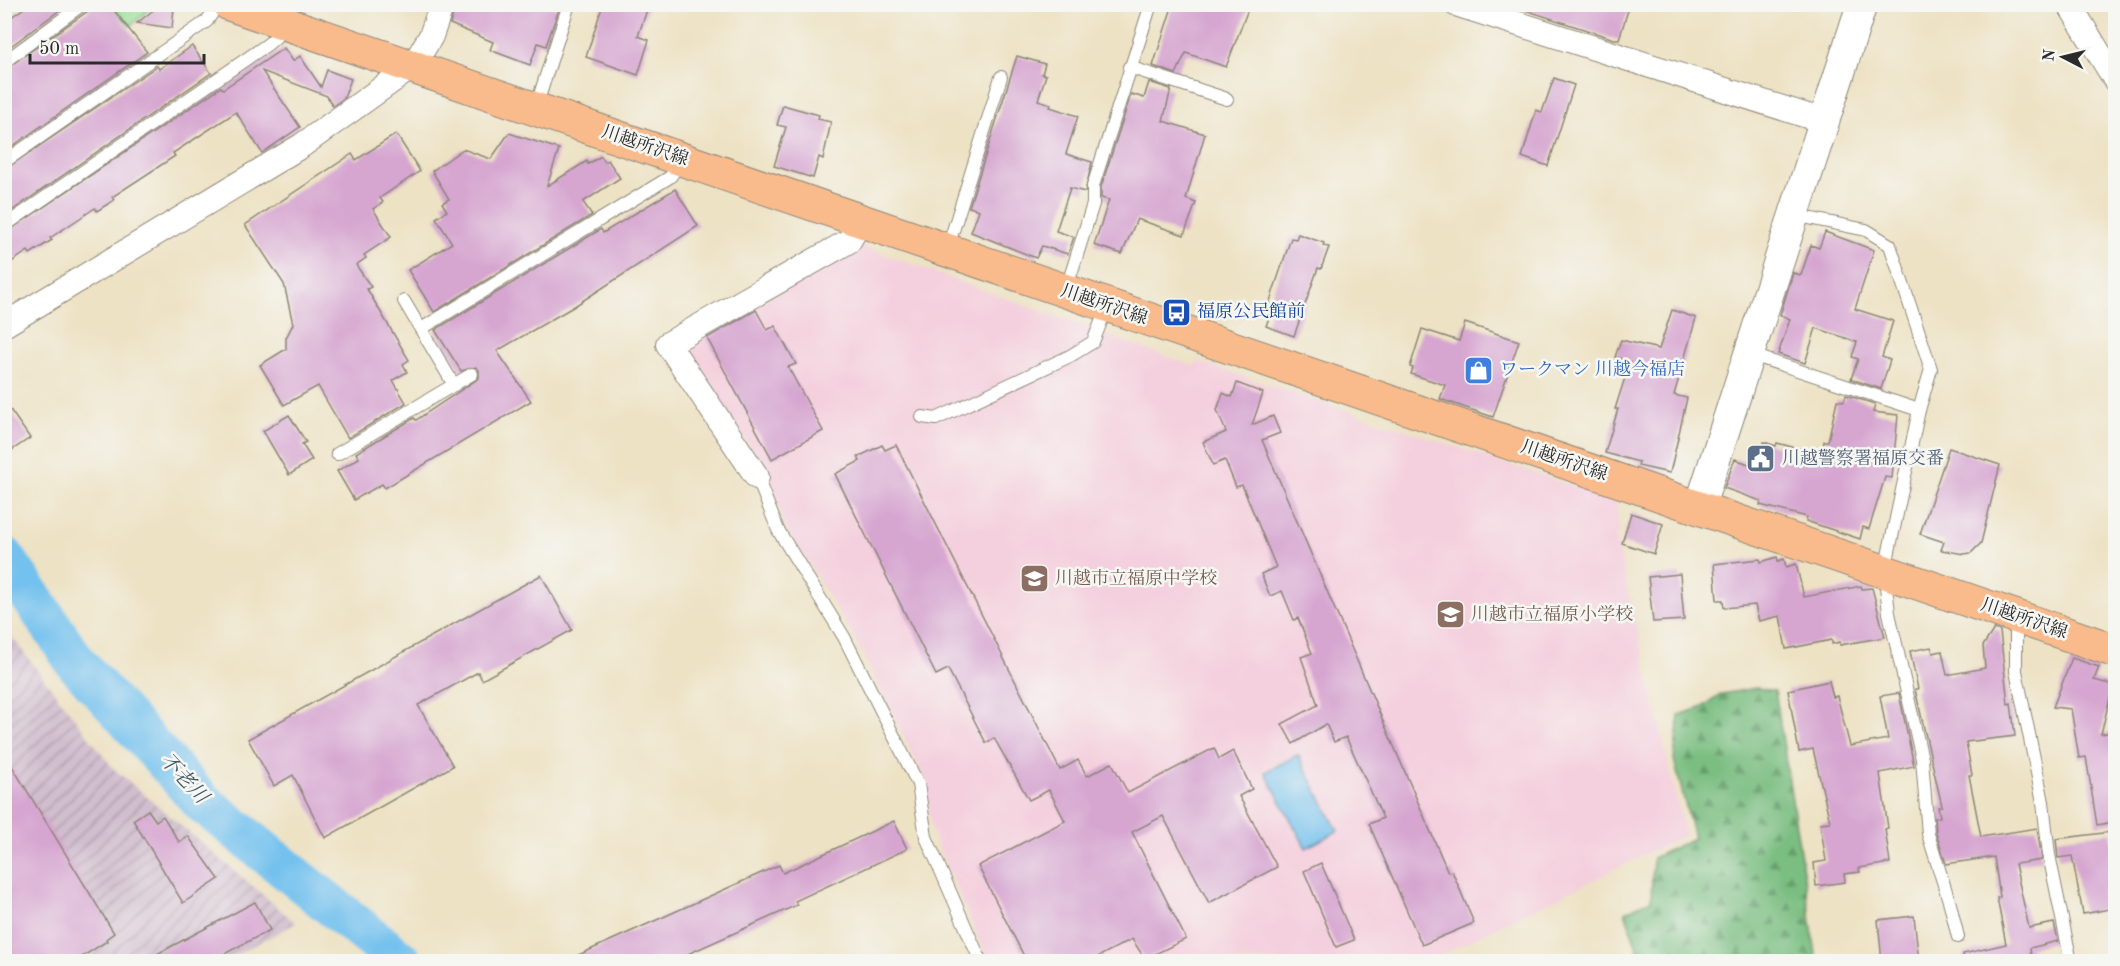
<svg xmlns="http://www.w3.org/2000/svg" width="2120" height="966" viewBox="0 0 2120 966" font-family="'Old Standard TT','Noto Serif JP',serif">
<style>
.built{fill:#f4cfdd}
.industrial{fill:url(#industrial-furrows)}
.forest{fill:url(#forest-firs);stroke:#527456;stroke-width:1.5}
.park{fill:url(#park-crowns);stroke:#628562;stroke-width:1.5}
.water{fill:#73c1ee;stroke:#4f768c;stroke-width:1.5}
.lines{fill:none;stroke-linecap:round;stroke-linejoin:round}
.river{stroke:#73c1ee;stroke-width:42}
.building{fill:#d6a5d0}
.service-casing{stroke:#8c8678;stroke-width:14}
.minor-casing{stroke:#8c8678;stroke-width:26}
.tertiary-casing{stroke:#8c8678;stroke-width:32}
.primary-casing{stroke:#8c8678;stroke-width:35}
.service{stroke:#fff;stroke-width:12}
.minor{stroke:#fff;stroke-width:24}
.tertiary{stroke:#fff;stroke-width:30}
.primary{stroke:#fabb8c;stroke-width:33}
.labels{text-anchor:middle;dominant-baseline:central;stroke-width:5;stroke-linejoin:round;paint-order:stroke}
.street-label{font-size:18px;fill:#2b2b2b;stroke:#f6f6f2}
.transit-label{font-size:18px;fill:#164399;stroke:#f6f6f2;text-anchor:start}
.shop-label{font-size:18px;fill:#366cbe;stroke:#f6f6f2;text-anchor:start}
.service-label{font-size:18px;fill:#4e5e75;stroke:#f6f6f2;text-anchor:start}
.education-label{font-size:18px;fill:#785e54;stroke:#f6f6f2;text-anchor:start}
.water-label{font-size:20px;font-style:italic;fill:#415866;stroke:#f6f6f2}
</style>
<defs>
<pattern id="industrial-furrows" width="10" height="10" patternUnits="userSpaceOnUse" patternTransform="scale(1.5)"><rect width="10" height="10" fill="#d0bdcd"/><path d="M-1 1l2-2M0 10L10 0M9 11l2-2" fill="none" stroke="#a99aa7"/></pattern>
<pattern id="forest-firs" width="22" height="20" patternUnits="userSpaceOnUse" patternTransform="scale(1.5)"><rect width="22" height="20" fill="#7abe81"/><path d="M5 1l3.5 6h-7zM16 11l3.5 6h-7z" fill="#649b6a"/></pattern>
<pattern id="park-crowns" width="20" height="18" patternUnits="userSpaceOnUse" patternTransform="scale(1.5)"><rect width="20" height="18" fill="#98df99"/><path d="M2 6a3 3 0 1 1 6 0M12 15a3 3 0 1 1 6 0" fill="none" stroke="#83c084"/></pattern>
</defs>
<rect width="100%" height="100%" fill="#f6f6f2"/>
<filter id="ink" filterUnits="userSpaceOnUse"><feTurbulence type="fractalNoise" baseFrequency=".0167" numOctaves="2"/><feDisplacementMap in="SourceGraphic" scale="12" xChannelSelector="R" yChannelSelector="G"/><feConvolveMatrix kernelMatrix="1 2 1 2 8 2 1 2 1" color-interpolation-filters="sRGB"/></filter>
<filter id="wash" filterUnits="userSpaceOnUse"><feTurbulence type="fractalNoise" baseFrequency=".008" numOctaves="4" result="noise"/><feDisplacementMap in="SourceGraphic" scale="24" xChannelSelector="R" yChannelSelector="G"/><feGaussianBlur stdDeviation="1.35" result="paint"/><feColorMatrix in="noise" values="0 0 0 0 0 0 0 0 0 0 0 0 0 0 0 0 0 1.4 0 .05"/><feComposite in="paint" operator="in"/></filter>
<g filter="url(#wash)">
<rect width="100%" height="100%" fill="#ede2c4"/>
<path class="built" d="M861,246l309,112 24,8 3,-5 419,139 4,33 -5,2 70,300 -257,126h-440l-56,-128 -8,-56 -72,-143 -69,-111 -16,-52 -82,-119 3,-10z"/>
<path class="industrial" d="M4,627l109,141 183,155 -72,38h-219z"/>
<path class="forest" d="M1756,688l19,3 42,270h-192l14,-7 -14,-42 26,-12 2,-42 41,-20 -20,-78 5,-45 22,-7 21,-14z"/>
<path class="park" d="M111,5h43l-24,21z"/>
<path class="water" d="M1298,755l40,76 -32,17 -41,-76z"/>
<g class="lines">
<path class="river" d="M4,557l73,107 125,138 200,160"/>
</g>
<g id="blocks">
<g class="building">
<path d="M30,4h38l-64,47v-29z"/>
<path d="M91,4h18l38,48 -143,100v-82l84,-59z"/>
<path d="M456,4h89l14,5 -13,37 -8,-3 -8,22 -40,-15 3,-8 -43,-18z"/>
<path d="M603,4h46l-11,32 11,4 -11,35 -52,-18z"/>
<path d="M1173,4h77l-24,63 -40,-14 -10,21 -23,-8z"/>
<path d="M1519,4h111l-11,35h-5l-95,-31z"/>
<path d="M160,5l14,3 -2,20 -35,-5z"/>
<path d="M192,46l19,27 -207,143v-46l153,-104 2,3z"/>
<path d="M284,48l9,13 7,-5 21,31 6,-17 24,9 -7,19 -11,8 -6,-10 -65,-25 38,56 -38,26 -26,-41 -63,41 2,3 -63,41 2,3 -17,11 -2,-3 -45,30 2,2 -22,14 -2,-3 -24,16v-33l217,-147 2,2z"/>
<path d="M1017,56l28,8 -3,10 4,1 -8,25 13,4 -1,3 28,9 -12,38 26,8 -7,30 -15,-4 -14,43 18,6 -6,17 -26,-8 -6,12 -65,-26 8,-22 -10,-3z"/>
<path d="M1554,78l20,7 -26,81 -26,-9 14,-47 6,2z"/>
<path d="M1149,82l22,7 -8,32 42,13 -19,65 10,4 -12,32 -47,-16 -15,35 -28,-9 15,-45 -8,-2v-11l30,-93 13,4z"/>
<path d="M783,105l36,10 -1,4 13,3 -8,37 -4,-2 -6,21 -39,-12 12,-39 -9,-2z"/>
<path d="M509,133l50,16 -12,37 40,-25 1,3 13,-8 4,6 3,-2 12,18 -37,24 9,13 -158,97 -26,-42 44,-27 -16,-25 11,-7 -5,-8 7,-4 -17,-28 31,-22 28,10z"/>
<path d="M396,134l24,37 -40,27 3,4 -10,7 18,28 -27,18 2,3 -10,7 15,22 -4,2 42,71 -6,4 4,8 -14,8 13,23 -58,35 -30,-52 -34,19 -24,-40 26,-16v-11l7,-14 -9,-40 -39,-59 107,-71 4,6z"/>
<path d="M675,189l23,37 -125,81 -76,44 34,50 -146,87 -3,-4 -28,16 -17,-29 22,-13 -3,-5 58,-35 2,2 63,-42v-8l-3,-3 -15,4 -26,-41 166,-101 2,4z"/>
<path d="M1825,232l49,18 -19,59 38,12 -11,36 8,3 -9,29 -30,-10 7,-20 -6,-2 5,-15 -41,-14 -11,35 -27,-9 12,-35 -10,-4 13,-42 8,2 10,-30 8,3z"/>
<path d="M1298,234l26,9 -1,3 6,1 -8,22 -3,-1 -24,68 -28,-10 7,-20 -4,-2 22,-66 5,1z"/>
<path d="M756,310l11,20 8,-4 21,38 -8,3 35,64 -51,28 -65,-121z"/>
<path d="M1672,310l24,8 -22,77 13,3 -17,75 -32,-7 1,-4 -34,-9 13,-44h-3l15,-47 -15,-5 6,-17 38,9z"/>
<path d="M1465,323l54,18 -26,76 -53,-18 5,-14 -34,-11 2,-6 -3,-1 12,-38 37,12z"/>
<path d="M1237,383l26,10 -11,32 21,-9 7,17 -18,7 186,432 4,-1 22,52 -52,22 -53,-121 14,-6 -37,-81 -12,5 -8,-18 -33,20 -11,-20 36,-19 -17,-48 11,-4 -14,-35 -4,2 -12,-29 -12,5 -9,-22 15,-7 -34,-82 -6,2 -11,-27 -12,5 -10,-23 23,-10 -9,-22 6,-17 9,4z"/>
<path d="M1846,395l29,9 -2,8 25,3 -6,63 -7,-1 -16,52 -6,-2 -3,12 -54,-18 1,-4 -47,-12 1,-4 -37,-13 11,-29 22,8 7,-25 12,4 1,-3 45,12 2,-14h4l9,-41 7,1z"/>
<path d="M4,401l26,37 -18,12 -8,-12z"/>
<path d="M289,415l17,27 -4,2 10,16 -23,15 -26,-44z"/>
<path d="M882,445l3,5 11,-5 164,325 18,-10 9,16 25,-13 16,30 86,-45 5,11 14,-8 19,38 -13,7 38,71 -68,36 -46,-87 -31,16 54,107 -41,20 -13,-20 -44,23h-61l-49,-96 87,-45 -16,-31 -20,10 -35,-62 -8,5 -38,-74 -12,6 -101,-201 25,-13 -2,-4z"/>
<path d="M1949,448l51,17 -19,78 -10,10 -7,1 -23,-4 3,-8 -24,-8z"/>
<path d="M1631,513l32,11 -9,30 -32,-11z"/>
<path d="M1777,557l1,4 6,-2 2,8 10,-3 8,33 57,-11 1,3 10,-1 13,49 -45,8v-3l-8,2v-4l-46,9 -6,-33 -21,5 -4,-16 -31,3 -1,-8h-6l-3,-36 46,-5 1,3z"/>
<path d="M1680,574l4,46 -31,2 -5,-45z"/>
<path d="M541,575l31,55 -90,50 -4,-8 -60,33 35,61 -128,72 -32,-63 -19,11 -26,-47z"/>
<path d="M1994,629l6,2 8,73 3,-1 4,33 -49,6 6,33h-3l12,62 56,-9 5,32 -27,4 14,64 25,-5 4,18 -28,7 2,14h-68l-1,-8 43,-10 -9,-46 3,-1 -6,-40 -48,7 -10,-32 -1,-14 5,-1 -2,-10 4,-1 -27,-117h3l-8,-38 21,-4 2,6 9,-2 5,24 38,-7 -2,-22z"/>
<path d="M2072,658l27,9 -5,13 19,5 -12,49 11,-2 3,22v68l-18,3 -11,-68 -7,1 -8,-49 -18,-2z"/>
<path d="M1829,681l4,16 4,-1 13,50 38,-7 -8,-43 19,-3 15,73 -34,7 8,55 -3,1 5,34 -31,5 1,4 -16,2 1,8 -29,4 -2,-23 12,-2 -6,-38 10,-1 -17,-73 -14,3 -11,-62z"/>
<path d="M4,753l110,180 -8,6 1,2 -33,21h-70z"/>
<path d="M148,810l8,11 7,-5 16,26 9,-6 31,43 -36,24 -50,-83z"/>
<path d="M894,821l13,28 -112,52 2,4 -127,57h-107l216,-97 4,8z"/>
<path d="M2111,832l4,24v52l-32,6 -11,-58 -14,2 -2,-19z"/>
<path d="M1321,863l33,77 -18,7 -32,-76z"/>
<path d="M255,902l15,28 -61,32h-67z"/>
<path d="M1914,916l5,46h-37l-4,-42z"/>
</g>
</g>
</g>
<g filter="url(#ink)">
<use href="#blocks" fill-opacity="0" stroke="#8c8678" stroke-width="1.5"/>
<g class="lines">
<defs>
<g id="service">
<path d="M4,8l5,-4"/>
<path d="M4,62l79,-58"/>
<path d="M1129,67l98,32"/>
<path d="M536,107l33,-103"/>
<path d="M4,162l203,-141 11,-17"/>
<path d="M4,226l264,-182 8,-7 6,-13"/>
<path d="M947,250l54,-173"/>
<path d="M1066,290l27,-86v-18l58,-182"/>
<path d="M404,301l50,84"/>
<path d="M421,329l249,-152 11,-16"/>
<path d="M1749,354l170,56 12,-41 -41,-124 -24,-15 -72,-15"/>
<path d="M1919,410l-31,146 -2,30 3,27 33,146 6,75 22,70 8,33"/>
<path d="M922,417l14,2 134,-63 23,-14 14,-35"/>
<path d="M337,454l135,-80"/>
<path d="M757,477l21,53 66,107 74,147 8,53 55,125"/>
<path d="M2016,618v53l27,131 6,53 22,107"/>
</g>
<g id="minor">
<path d="M1456,4l367,117"/>
<path d="M2069,4l47,77"/>
<path d="M4,325l297,-179 112,-80 18,-30 11,-32"/>
<path d="M757,477l-89,-133 181,-103 12,-21"/>
</g>
<path id="tertiary" d="M1700,506l162,-502"/>
<path id="primary" d="M229,4l1887,647"/>
</defs>
<use href="#service" class="service-casing"/>
<use href="#minor" class="minor-casing"/>
<use href="#tertiary" class="tertiary-casing"/>
<use href="#primary" class="primary-casing"/>
<use href="#service" class="service"/>
<use href="#minor" class="minor"/>
<use href="#tertiary" class="tertiary"/>
<use href="#primary" class="primary"/>
</g>
</g>
<defs>
<symbol id="bus-square" viewBox="-11 -11 22 22"><rect x="-9" y="-9" width="18" height="18" rx="4" fill="#1a4fb4" stroke="#f6f6f2"/><path d="M-5-6H5V4H4V6H2V4H-2V6H-4V4H-5ZM-3.5-4V0h7V-4ZM-3.5 1.2v1.5H-2V1.2ZM2 1.2v1.5H3.5V1.2Z" fill="#fff"/></symbol>
<symbol id="shop-square" viewBox="-11 -11 22 22"><rect x="-9" y="-9" width="18" height="18" rx="4" fill="#3f7fe0" stroke="#f6f6f2"/><path d="M-5-2.5h2.3a2.7 3.5 0 0 1 5.4 0H5L5.5 6h-11ZM-1.5-2.5h3a1.5 2.3 0 0 0-3 0Z" fill="#fff"/></symbol>
<symbol id="civic-square" viewBox="-11 -11 22 22"><rect x="-9" y="-9" width="18" height="18" rx="4" fill="#5c6f8a" stroke="#f6f6f2"/><path d="M-.6-6.5H3V-4.5H.6V-3L4-1V1h2V6H-6V1h2V-1L-.6-3ZM-1.2 2.5V6h2.4V2.5Z" fill="#fff"/></symbol>
<symbol id="school-square" viewBox="-11 -11 22 22"><rect x="-9" y="-9" width="18" height="18" rx="4" fill="#8d6e63" stroke="#f6f6f2"/><path d="M0-5L7-2L0 1L-7-2ZM-4 1L0 2.5L4 1V4Q0 6-4 4Z" fill="#fff"/></symbol>
</defs>
<g fill-rule="evenodd">
<use href="#bus-square" x="1160" y="296" width="33" height="33"/>
<use href="#shop-square" x="1462" y="354" width="33" height="33"/>
<use href="#civic-square" x="1744" y="442" width="33" height="33"/>
<use href="#school-square" x="1018" y="562" width="33" height="33"/>
<use href="#school-square" x="1434" y="598" width="33" height="33"/>
</g>
<g class="labels">
<g class="street-label">
<text transform="translate(645 146) rotate(19)">川越所沢線</text>
<text transform="translate(1104 305) rotate(19)">川越所沢線</text>
<text transform="translate(1564 461) rotate(19)">川越所沢線</text>
<text transform="translate(2024 619) rotate(19)">川越所沢線</text>
</g>
<g class="transit-label">
<text x="1197" y="312">福原公民館前</text>
</g>
<g class="shop-label">
<text x="1500" y="370">ワークマン 川越今福店</text>
</g>
<g class="service-label">
<text x="1782" y="459">川越警察署福原交番</text>
</g>
<g class="education-label">
<text x="1055" y="579">川越市立福原中学校</text>
<text x="1471" y="615">川越市立福原小学校</text>
</g>
<g class="water-label">
<text transform="translate(183 779) rotate(47)">不老川</text>
</g>
</g>
<rect width="2120" height="966" fill="none" stroke="#f6f6f2" stroke-width="24"/>
<g transform="translate(2063 57) rotate(277)" stroke="#f6f6f2" stroke-width="4.5" paint-order="stroke">
<path d="M0-4.5L10 22L0 15L-10 22Z" fill="#2b2b2b"/>
<text y="-9" font-size="16" font-weight="bold" text-anchor="middle" fill="#2b2b2b">N</text>
</g>
<path d="M30 54v9h174v-9" fill="none" stroke="#2b2b2b" stroke-width="3"/>
<text x="39" y="54" font-size="18" fill="#2b2b2b" stroke="#f6f6f2" stroke-width="4.5" paint-order="stroke">50 m</text>
</svg>
